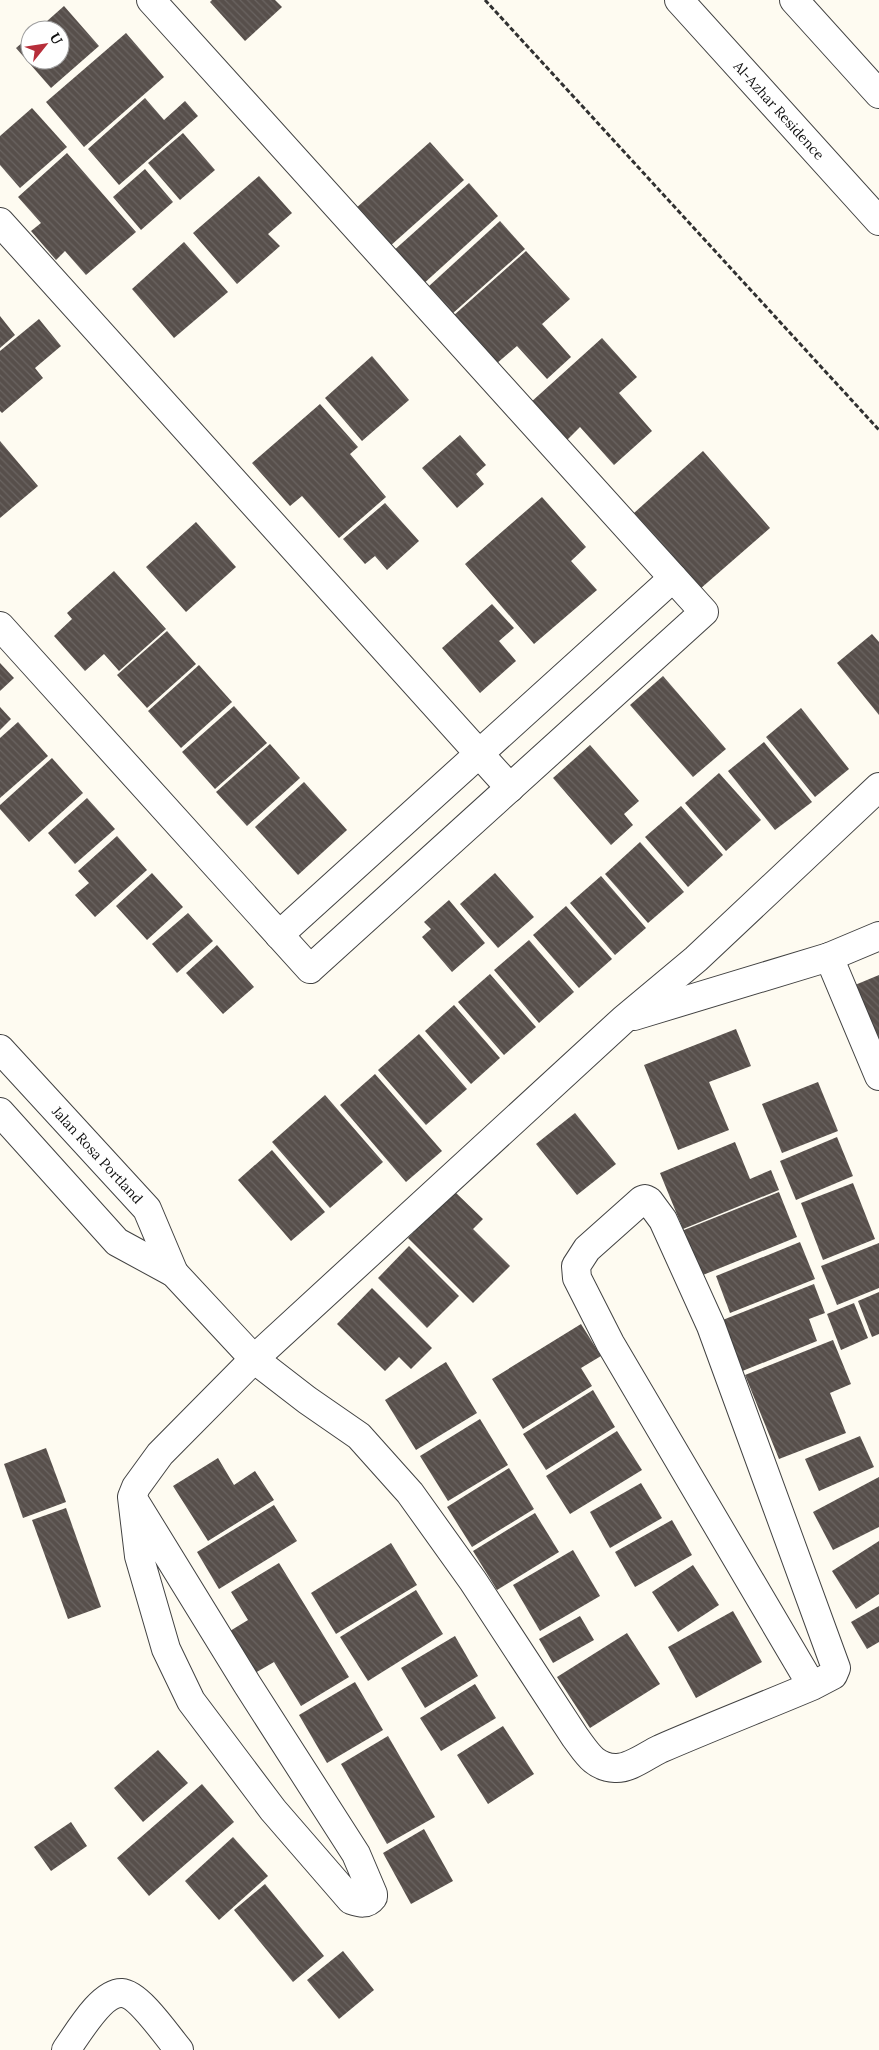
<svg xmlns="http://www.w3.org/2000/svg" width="879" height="2050" viewBox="0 0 879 2050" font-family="Lora,serif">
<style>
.building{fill:url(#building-back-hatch)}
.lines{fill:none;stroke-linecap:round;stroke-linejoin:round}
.minor-casing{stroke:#424242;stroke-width:30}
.path{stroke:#313131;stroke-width:3;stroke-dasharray:5 2.5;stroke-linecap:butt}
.minor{stroke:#fff;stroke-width:28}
.labels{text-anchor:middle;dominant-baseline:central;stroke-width:5;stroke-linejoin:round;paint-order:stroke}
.street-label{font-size:14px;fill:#0f0f0f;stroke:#fff}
</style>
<defs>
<pattern id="building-back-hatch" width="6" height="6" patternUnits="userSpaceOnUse" patternTransform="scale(1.25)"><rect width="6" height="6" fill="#574f4b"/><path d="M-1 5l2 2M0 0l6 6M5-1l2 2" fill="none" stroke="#6a6461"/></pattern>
</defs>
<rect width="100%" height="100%" fill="#fefbf1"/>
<g class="building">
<path d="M212,0h63l7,7 -37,34 -35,-39z"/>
<path d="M64,6l35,40 -48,42 -35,-40 14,-12v24h30v-30h-23z"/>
<path d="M126,33l38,44 -80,70 -38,-45z"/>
<path d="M145,98l19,22 21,-19 13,15 -79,69 -31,-36z"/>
<path d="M32,108l35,39 -47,41 -20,-23v-29z"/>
<path d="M183,133l32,37 -35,30 -32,-37z"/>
<path d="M430,142l34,38 -75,67 -34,-38z"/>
<path d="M67,153l69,79 -50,43 -21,-24 -9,9 -25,-29 10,-8 -23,-26z"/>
<path d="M145,169l28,33 -32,28 -28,-33z"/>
<path d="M259,176l33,37 -24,21 12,12 -43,38 -44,-51z"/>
<path d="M469,183l29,33 -77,70 -30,-33z"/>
<path d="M500,221l25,28 -73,65 -24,-27z"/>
<path d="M184,242l44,50 -54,46 -42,-49z"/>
<path d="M526,251l44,48 -28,25 29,33 -24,22 -30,-33 -21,18 -43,-48z"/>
<path d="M0,316l15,19 -15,13z"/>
<path d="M39,319l22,27 -26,22 8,10 -41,35 -2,-2v-60z"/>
<path d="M602,338l35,39 -18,16 33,38 -38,34 -34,-38 -15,15 -35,-39z"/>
<path d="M372,356l37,44 -47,41 -37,-43z"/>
<path d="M320,404l38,43 -8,7 36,43 -47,41 -37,-42 -12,10 -38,-43z"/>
<path d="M460,435l26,30 -10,9 8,10 -27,24 -35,-40z"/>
<path d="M0,441l38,45 -38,32z"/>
<path d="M703,451l67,77 -70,61 -66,-76z"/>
<path d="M542,497l44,50 -15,14 26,29 -63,54 -69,-80z"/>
<path d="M385,503l34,38 -32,29 -12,-14 -10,8 -22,-25z"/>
<path d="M196,522l40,45 -50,45 -40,-45z"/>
<path d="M114,571l52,58 -47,42 -15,-17 -19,17 -31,-35 18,-17 -5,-6z"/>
<path d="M492,604l22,24 -15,13 17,20 -36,32 -38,-45z"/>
<path d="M167,631l29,33 -49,44 -30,-33z"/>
<path d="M872,634l7,8v73l-42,-52z"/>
<path d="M0,663l14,15 -14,13z"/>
<path d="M199,665l33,37 -51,46 -33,-37z"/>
<path d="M663,676l63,73 -33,28 -63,-72z"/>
<path d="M234,706l33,37 -52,46 -33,-37z"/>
<path d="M0,707l11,12 -11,11z"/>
<path d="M801,708l48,61 -34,28 -49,-60z"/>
<path d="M18,722l30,34 -48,42v-60z"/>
<path d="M764,742l48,60 -37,28 -47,-59z"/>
<path d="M270,744l30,34 -53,48 -31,-34z"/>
<path d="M590,745l49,56 -15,13 9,11 -22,20 -58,-67z"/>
<path d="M52,758l31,35 -54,49 -29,-33v-4z"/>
<path d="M719,773l42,47 -35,31 -41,-48z"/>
<path d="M304,782l43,48 -49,45 -43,-48z"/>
<path d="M87,798l28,31 -40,35 -27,-31z"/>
<path d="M681,806l42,49 -35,32 -43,-50z"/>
<path d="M117,836l30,34 -52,47 -20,-22 14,-12 -11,-12z"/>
<path d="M640,842l44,50 -36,31 -43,-49z"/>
<path d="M152,873l31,34 -36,33 -31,-34z"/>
<path d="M495,873l39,44 -36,31 -38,-44z"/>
<path d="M601,876l45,52 -31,27 -45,-52z"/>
<path d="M449,900l36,43 -33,29 -30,-35 9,-8 -7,-7z"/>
<path d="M566,906l46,53 -33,29 -46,-53z"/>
<path d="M188,913l25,28 -36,32 -25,-29z"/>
<path d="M529,940l45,52 -35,31 -45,-53z"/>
<path d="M217,945l37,42 -31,27 -37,-41z"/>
<path d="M490,974l46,53 -32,28 -46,-53z"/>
<path d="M879,975v68l-24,-58z"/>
<path d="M454,1005l46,53 -29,26 -46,-53z"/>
<path d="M736,1029l15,37 -42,16 20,48 -51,20 -34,-85z"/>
<path d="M419,1034l48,55 -41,36 -48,-55z"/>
<path d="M375,1074l67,77 -36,31 -66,-77z"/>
<path d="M818,1082l20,49 -56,22 -20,-49z"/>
<path d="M325,1095l58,67 -53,46 -58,-66z"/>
<path d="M575,1113l41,51 -39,31 -41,-51z"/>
<path d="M837,1137l16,39 -57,24 -16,-39z"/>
<path d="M735,1142l15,37 21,-9 8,20 -96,39 -23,-56z"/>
<path d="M272,1150l53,62 -34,29 -53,-61z"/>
<path d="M853,1183l22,56 -52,21 -22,-57z"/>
<path d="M454,1191l29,28 -10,10 37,37 -37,37 -65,-65z"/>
<path d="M779,1192l18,45 -99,40 -19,-45z"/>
<path d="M800,1242l15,37 -85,34 -14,-37z"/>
<path d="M879,1243v45l-42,17 -16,-39z"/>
<path d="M409,1246l50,50 -32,32 -49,-50z"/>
<path d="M814,1284l11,29 -16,6 8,22 -82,33 -20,-51z"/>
<path d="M372,1288l60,60 -21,21 -12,-12 -14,14 -48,-47z"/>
<path d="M879,1292v42l-7,3 -14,-36z"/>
<path d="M854,1303l14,35 -27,12 -14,-36z"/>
<path d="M581,1324l20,32 -20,12 11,18 -69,43 -31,-50z"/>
<path d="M833,1340l18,44 -21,9 16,40 -67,26 -34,-84z"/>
<path d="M446,1362l31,51 -61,37 -31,-50z"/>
<path d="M593,1390l22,37 -69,43 -23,-36z"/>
<path d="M480,1419l28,46 -60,36 -28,-45z"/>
<path d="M617,1431l25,39 -72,44 -24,-38z"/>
<path d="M860,1436l14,31 -55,24 -14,-32z"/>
<path d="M46,1448l20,54 -43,16 -19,-54z"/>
<path d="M218,1458l16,27 21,-14 19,29 -66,41 -35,-55z"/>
<path d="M509,1468l25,41 -62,38 -25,-40z"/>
<path d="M879,1477v50l-46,23 -20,-38z"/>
<path d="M641,1483l21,35 -52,30 -20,-36z"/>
<path d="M274,1505l23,36 -78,48 -22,-37z"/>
<path d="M66,1508l35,99 -33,12 -36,-99z"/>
<path d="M535,1513l24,39 -62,38 -24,-39z"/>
<path d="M672,1520l20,35 -57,32 -20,-35z"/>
<path d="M879,1541v53l-23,15 -24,-38z"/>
<path d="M391,1543l26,42 -81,49 -25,-41z"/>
<path d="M573,1550l27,46 -60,35 -27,-46z"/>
<path d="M279,1563l70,114 -48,29 -27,-44 -19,11 -25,-42 18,-11 -17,-28z"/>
<path d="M693,1565l26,40 -41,27 -26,-40z"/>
<path d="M416,1590l27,44 -75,47 -28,-44z"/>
<path d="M879,1606v36l-12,7 -16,-27z"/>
<path d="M733,1611l29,51 -66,36 -28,-51z"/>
<path d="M580,1616l14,24 -41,23 -14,-24z"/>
<path d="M627,1633l33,51 -70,44 -33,-51z"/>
<path d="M455,1636l23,40 -53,32 -24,-40z"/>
<path d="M355,1682l28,48 -56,33 -28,-48z"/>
<path d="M475,1684l21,34 -55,33 -21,-33z"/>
<path d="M503,1726l31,48 -46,30 -31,-49z"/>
<path d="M388,1736l47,81 -48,27 -46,-80z"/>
<path d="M158,1750l30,33 -45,39 -29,-34z"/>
<path d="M202,1784l32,38 -85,74 -32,-38z"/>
<path d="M71,1822l16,24 -36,25 -17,-24z"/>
<path d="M424,1829l29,52 -42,23 -28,-51z"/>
<path d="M233,1837l35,39 -49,44 -34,-39z"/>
<path d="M265,1884l59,72 -31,26 -59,-72z"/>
<path d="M343,1951l31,39 -35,29 -32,-39z"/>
</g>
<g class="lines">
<defs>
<g id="minor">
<path id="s1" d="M679,0l200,221"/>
<path d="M794,0l85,94"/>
<path d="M0,222l510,566"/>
<path d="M0,626l310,343 394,-357 -553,-612"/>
<path d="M279,935l394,-357"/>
<path d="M829,957l50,119"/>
<path d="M634,1016l195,-59 50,-21"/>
<path id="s2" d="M0,1049l147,160 27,64"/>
<path d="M0,1112l117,130 57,31 80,86 53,41 52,36 51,57 63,88 102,156c12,16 19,30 40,31 15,1 32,-13 45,-19 51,-22 102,-42 152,-63l21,-11 3,-7 -125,-342 -48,-106 -14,-19 -4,-2 -3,1 -55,49 -11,17 1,12 33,65 202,343"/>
<path d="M132,1497l115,187 109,170 17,40v3c-6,8 -13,6 -22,3l-78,-90 -82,-109 -25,-52 -27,-93 -7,-59 4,-10 24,-33 94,-95 369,-339 73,-61 183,-172"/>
<path d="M66,2050c11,-15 35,-58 56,-57 17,1 46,44 57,57"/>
</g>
</defs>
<use href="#minor" class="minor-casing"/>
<path class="path" d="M485,0l394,430"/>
<use href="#minor" class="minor"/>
</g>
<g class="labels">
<g class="street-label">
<text stroke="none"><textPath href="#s1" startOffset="149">Al-Azhar Residence</textPath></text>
<text stroke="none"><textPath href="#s2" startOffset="144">Jalan Rosa Portland</textPath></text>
</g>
</g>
<g transform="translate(45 45) rotate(60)"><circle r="24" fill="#ffffff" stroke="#9f9f9f"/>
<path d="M0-4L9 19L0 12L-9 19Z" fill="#b72e3a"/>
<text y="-8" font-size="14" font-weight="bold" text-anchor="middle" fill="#0f0f0f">U</text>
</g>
</svg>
